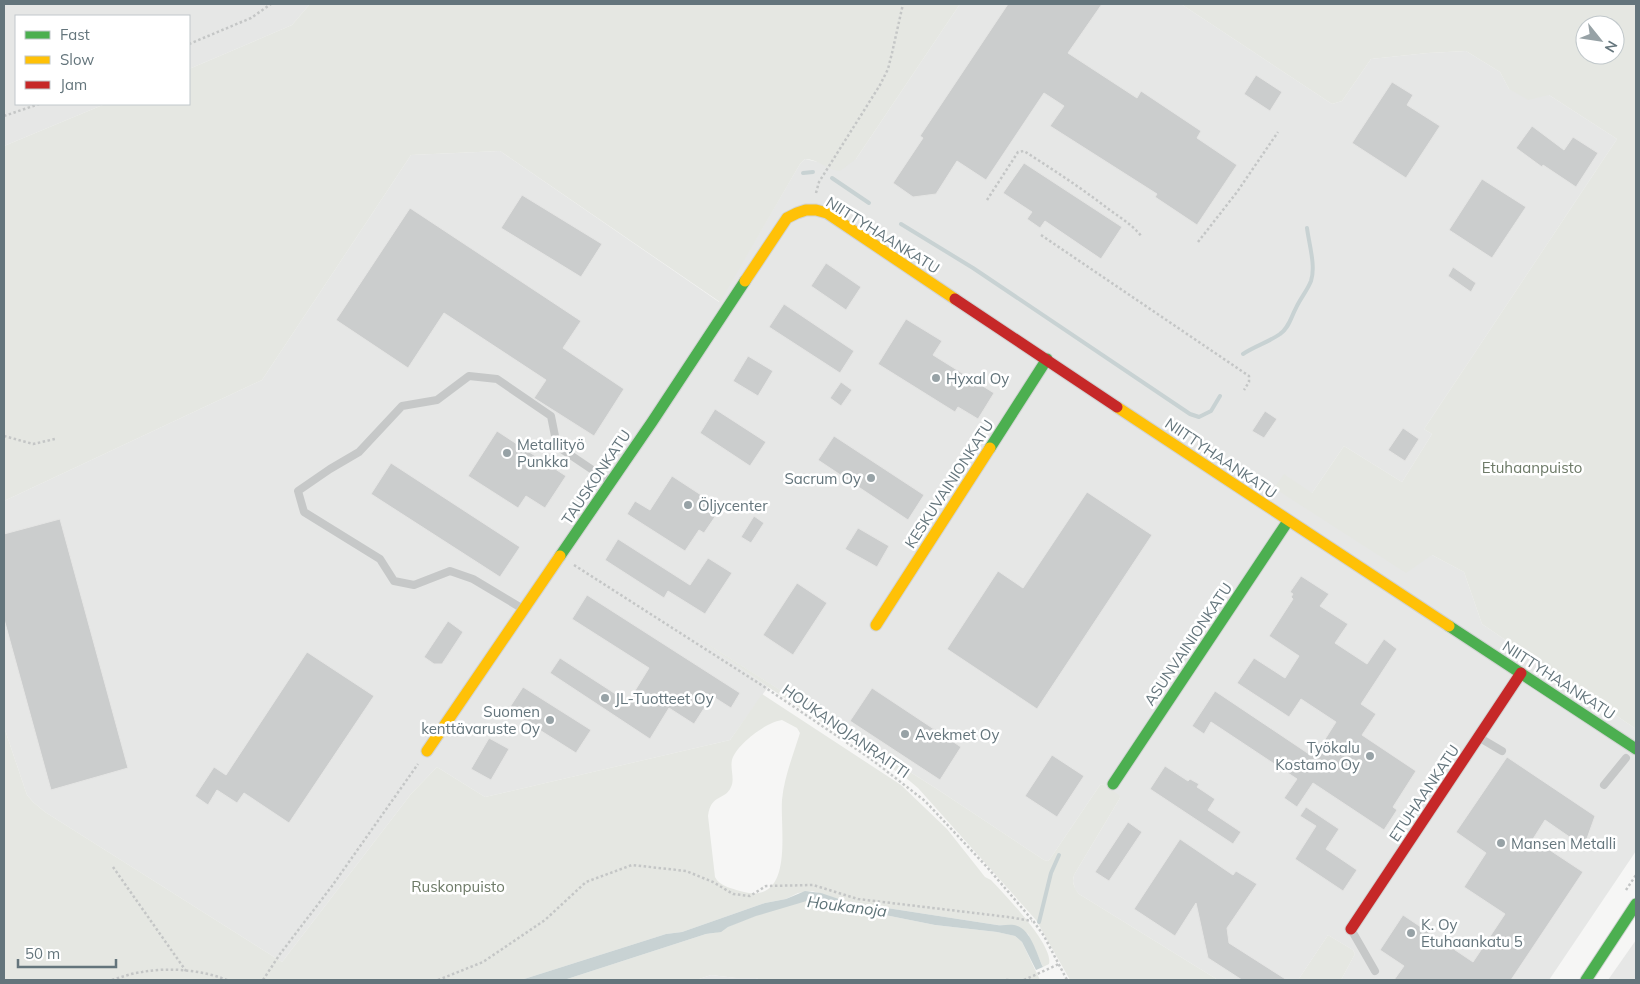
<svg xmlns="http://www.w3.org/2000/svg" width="1640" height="984" viewBox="0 0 1640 984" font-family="Mulish,sans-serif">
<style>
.built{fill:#e6e7e6}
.green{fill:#e5e7e2;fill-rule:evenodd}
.water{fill:#c8d2d3}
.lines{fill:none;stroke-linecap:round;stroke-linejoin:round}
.stream{stroke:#c8d2d3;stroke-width:4}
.building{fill:#cbcdcd;stroke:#e5e5e4}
.fast-casing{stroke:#d1d3d3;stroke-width:13}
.slow-casing{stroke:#d1d3d3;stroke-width:13}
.jam-casing{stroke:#d1d3d3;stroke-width:13}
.path{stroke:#c4c6c6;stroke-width:2.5;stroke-dasharray:2.5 2.5;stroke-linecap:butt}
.lane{stroke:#c6c8c8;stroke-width:8}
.fast{stroke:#4caf50;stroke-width:11}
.slow{stroke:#ffc107;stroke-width:11}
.jam{stroke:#c62828;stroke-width:11}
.poi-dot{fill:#97a2a6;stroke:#fff;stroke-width:2}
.labels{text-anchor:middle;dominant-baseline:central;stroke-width:5;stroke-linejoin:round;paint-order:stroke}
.street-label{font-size:15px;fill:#64757c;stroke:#fff}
.poi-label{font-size:15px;fill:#64757c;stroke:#fff;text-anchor:start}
.park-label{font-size:15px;fill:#6d7a67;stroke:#fff}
.water-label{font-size:16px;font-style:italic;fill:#5f7478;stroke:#fff}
</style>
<rect width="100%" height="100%" fill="#f6f6f5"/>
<g class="built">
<path d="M4,4h306l-18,21 -103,44v-53h-173v88h89l-101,42z"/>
<path d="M960,4h221l151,100 10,-3 29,-42 57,-6 38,-2 34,21 9,17 40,6 68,44 -193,290 8,5 -30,48 -58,-36 -32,47 -38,-5 158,67 32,17 18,52 154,105v122l-87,129h-208l14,-26 -2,-4 -25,-15 -30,45h-80l-139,-86 -4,-5 -2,-8 1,-6 46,-77 -17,-14 -3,1 -50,74 -2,2 -4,-1 -107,-71 -230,-145 61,43 -38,53 -245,57 -48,-30 -26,27 -129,168 -237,-150 -12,-10 -6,-7 -23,-68v-226l258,-121 149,-225 89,-4 219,151 81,-138 5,-5 13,3 38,-3z"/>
<path d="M1636,940v40h-28z"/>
<path d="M711,975l25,3h20l4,2h-64z"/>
</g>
<g class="green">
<path d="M310,4h650l-104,155 -16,12c-13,-1 -22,-12 -35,-12l-5,5 -80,138 -220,-151 -89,4 -149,225 -258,121v-355l101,-42h84v-35l103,-44z"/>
<path d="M1181,4h455v725l-154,-105 -18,-52 -32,-17 -26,18 -132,-85 10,-14 28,19 32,-47 58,36 30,-48 -8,-5 193,-290 -68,-44 -21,5 -19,-11 -9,-17 -34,-21 -38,2 -57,6 -29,42 -10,3zM1585,25h30v30h-30z"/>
<path d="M693,635l244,154 107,71 4,1 2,-2 50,-74 3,-1 16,11 1,3 -46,77c-2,8 0,13 5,19l139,86h-148l-34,-60 -118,-132 -13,-11 -137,-90z"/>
<path d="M762,694l139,91 46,44 38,48 6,3c14,15 63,65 58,84l-6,3 -15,-33 -21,-9h-10l-149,-23 -36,-11 -14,2 -12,6 -21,4 -83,29 -16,2 -145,46h-517v-253l23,68 6,7 12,10 237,150 129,-168 26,-27 48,30 245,-57zM782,720l15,8 3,5c-7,22 -16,45 -18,67 -2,31 13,108 -42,91 -9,-3 -21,-5 -25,-14l-7,-61c3,-23 17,-15 23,-29 4,-8 -1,-18 1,-27 4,-15 34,-38 50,-40z"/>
<path d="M810,900l125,25 62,7 18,4 7,6 18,38h-280l-4,-2h-20l-25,-3 -15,5h-132l142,-46c13,-1 15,-4 26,-9 23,-9 53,-22 78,-25z"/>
<path d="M1328,935l25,15 2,4 -14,26h-43z"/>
</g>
<path class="water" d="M805,891l16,2 27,9 149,23c6,1 11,-1 17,0 17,3 22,28 29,42l-7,3 -14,-28 -7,-6 -18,-4 -62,-7 -125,-25 -54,16 -28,11 -7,5 -15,2 -142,46h-43l145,-46 16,-2 83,-29 21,-4z"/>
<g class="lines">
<g class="stream">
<path d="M803,173l10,-1"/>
<path d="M832,178l37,25"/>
<path d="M901,224l72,44 217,146 9,3 12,-6 9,-15"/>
<path d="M1243,354c12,-8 26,-12 37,-20 9,-6 11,-17 16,-26 4,-9 11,-17 15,-27 5,-15 -2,-37 -4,-53"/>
<path d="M1039,922l12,-49 8,-18"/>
</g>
</g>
<g class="building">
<path d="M1008,4h94l-34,49 69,45 4,-7 60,40 -4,7 40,27 -40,60 -42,-28 2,-3 -107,-68 14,-20 -20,-13 -58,87 -29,-19 -21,33 -23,3 -20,-14 30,-45 -3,-2z"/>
<path d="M1256,75l26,17 -12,19 -26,-17z"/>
<path d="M1392,82l21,13 -6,10 33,21 -34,52 -54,-35z"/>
<path d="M1532,126l32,24 9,-13 25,16 -22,34 -33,-22 -1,2 -26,-19z"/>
<path d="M1024,163l98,64 -21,32 -56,-38 -5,7 -13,-9 5,-7 -29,-19z"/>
<path d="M1482,179l44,28 -34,51 -43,-28z"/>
<path d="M522,195l80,49 -21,33 -80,-49z"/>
<path d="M410,208l171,113 -18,27 61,41 -30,47 -60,-38 12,-18 -102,-67 -36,55 -72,-48z"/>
<path d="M826,263l35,24 -15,23 -35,-24z"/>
<path d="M1453,267l23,16 -5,9 -23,-16z"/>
<path d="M784,304l70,47 -14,22 -71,-46z"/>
<path d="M906,319l36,22 -9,14 61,38 -16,26 -20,-12 -3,5 -77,-48z"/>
<path d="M748,356l25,15 -15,25 -25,-15z"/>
<path d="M841,382l11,8 -11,16 -11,-8z"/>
<path d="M715,409l51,33 -16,24 -50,-33z"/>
<path d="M1265,411l12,8 -13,19 -12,-7z"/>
<path d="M1403,428l16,11 -14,22 -17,-11z"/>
<path d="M497,431l69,45 -21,32 -19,-12 -8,12 -50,-32z"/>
<path d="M834,436l90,59 -16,25 -90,-60z"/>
<path d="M391,463l129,84 -20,30 -129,-83z"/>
<path d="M672,476l49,32 -17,25 -5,-3 -14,21 -58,-37 8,-13 15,9z"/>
<path d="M1087,492l65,43 -115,174 -90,-60 51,-78 25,17z"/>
<path d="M754,516l10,7 -13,20 -10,-6z"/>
<path d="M60,519l68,249 -77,22 -47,-171v-85z"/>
<path d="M858,528l31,18 -12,21 -32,-18z"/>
<path d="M618,539l72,46 18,-27 24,15 -27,41 -37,-23 -4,7 -59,-38z"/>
<path d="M1301,576l28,18 -9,12 28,18 -13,19 32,21 17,-25 13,10 -36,55 15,10 -14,21 54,36 -23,36 4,3 -13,20 -71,-47 -16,24 -13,-9 13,-19 -86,-57 -7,12 -12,-8 23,-35 97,65 1,-2 2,1 21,-33 -35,-23 -12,18 -52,-34 17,-25 31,20 14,-22 -30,-20 24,-37 -2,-2 2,-3 -3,-2z"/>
<path d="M797,583l30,20 -34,52 -30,-20z"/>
<path d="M587,595l153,98 -9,15 -19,-12 -18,28 -25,-16 -19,31 -100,-66 10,-15 68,44 21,-34 -77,-49z"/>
<path d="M448,621l15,11 -21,32h-8l-10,-7z"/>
<path d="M307,652l67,44 -85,127 -45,-30 -7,10 -20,-13 -9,15 -13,-9 19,-29 12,8z"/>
<path d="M523,687l68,43 -15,23 -68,-43z"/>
<path d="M872,688l89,59 -21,33 -90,-59z"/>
<path d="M489,738l20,11 -18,31 -20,-11z"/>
<path d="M1052,755l32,21 -27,41 -32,-21z"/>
<path d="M1507,757l88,59 -11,31 -39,-27 -12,19 50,33 -72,108h-117l10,-14 -24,-16 23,-35 70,47 32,-48 -41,-27 22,-34 -30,-21z"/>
<path d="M1165,766l23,15 2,-2 9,5 -2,3 18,12 -7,11 33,22 -8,12 -83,-55z"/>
<path d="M1306,807l33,22 -13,20 31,21 -14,21 -48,-32 21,-33 -16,-10z"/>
<path d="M1128,822l14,10 -33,49 -14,-9z"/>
<path d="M1180,839l53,36 3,-4 21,13 -30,44 2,15 58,37h-45l-34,-22 -12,-55 -21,33 -41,-27z"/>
</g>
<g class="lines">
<defs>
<g id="fast">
<path d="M990,448l57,-89"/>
<path d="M560,556l92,-134 93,-141"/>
<path d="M1449,626l187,123"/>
<path d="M1113,784l175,-263"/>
<path d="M1586,980l50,-76"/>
</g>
<g id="slow">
<path d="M745,281l42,-63 10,-5 9,-3h10l11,3 128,86"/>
<path d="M1117,407l332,219"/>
<path d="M876,625l114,-177"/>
<path d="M427,751l133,-195"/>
</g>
<g id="jam">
<path d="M955,299l162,108"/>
<path d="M1351,929l170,-256"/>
</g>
</defs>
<use href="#fast" class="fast-casing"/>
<use href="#slow" class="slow-casing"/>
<use href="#jam" class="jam-casing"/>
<g class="path">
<path d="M189,44l62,-26 20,-14"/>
<path d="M4,116l35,-12"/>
<path d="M816,193l3,-11 61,-97 8,-16 4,-16 11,-49"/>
<path d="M987,200l31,-48 6,-1c28,18 56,36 83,57 12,9 25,16 35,29"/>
<path d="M1041,235l208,141v6l-5,8"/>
<path d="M1198,242l39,-50 41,-60"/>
<path d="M4,436l29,8 22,-5"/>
<path d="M574,565l189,121 108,73 54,42 62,66 47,55 10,14 23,44"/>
<path d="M113,867l73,104"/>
<path d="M1626,890l10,-15"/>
<path d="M112,980c10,-3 20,-7 30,-8 27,-5 60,-2 85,8"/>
<path d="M263,980l17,-26 52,-68 86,-122"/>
<path d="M438,980l45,-18 62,-42 41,-38 46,-17 54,6 27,11 20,12 17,2 16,-10 47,-1 45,14 150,18 24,4"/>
<path d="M1006,980h5"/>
<path d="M1024,980l35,-16"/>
</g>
<g class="lane">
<path d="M523,609l-50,-30 -23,-8 -36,14 -20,-4 -14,-22 -76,-47 -6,-21 32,-22 29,-17 43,-46 35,-6 32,-24 28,3 54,37 6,30 52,35"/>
<path d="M1480,738l22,13"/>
<path d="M1604,785l22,-27"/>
<path d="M1352,931l23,40"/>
</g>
<use href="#fast" class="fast"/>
<use href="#slow" class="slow"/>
<use href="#jam" class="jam"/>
</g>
<g class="poi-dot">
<circle cx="936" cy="378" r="5"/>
<circle cx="507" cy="453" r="5"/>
<circle cx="871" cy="478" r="5"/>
<circle cx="688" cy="505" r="5"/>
<circle cx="605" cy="698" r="5"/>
<circle cx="550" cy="720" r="5"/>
<circle cx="905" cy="734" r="5"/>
<circle cx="1370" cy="756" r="5"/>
<circle cx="1501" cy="843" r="5"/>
<circle cx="1411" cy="933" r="5"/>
</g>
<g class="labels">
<g class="street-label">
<text transform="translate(883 235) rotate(32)">NIITTYHAANKATU</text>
<text transform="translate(1221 458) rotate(34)">NIITTYHAANKATU</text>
<text transform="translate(596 477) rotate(-56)">TAUSKONKATU</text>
<text transform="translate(949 484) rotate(-57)">KESKUVAINIONKATU</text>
<text transform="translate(1188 644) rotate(-56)">ASUNVAINIONKATU</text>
<text transform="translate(1559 680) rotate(33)">NIITTYHAANKATU</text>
<text transform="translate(846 731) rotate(35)">HOUKANOJANRAITTI</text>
<text transform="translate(1424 793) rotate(-56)">ETUHAANKATU</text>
</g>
<g class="poi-label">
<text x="946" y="378">Hyxal Oy</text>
<text x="517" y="444">Metallityö<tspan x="517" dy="17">Punkka</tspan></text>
<text x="861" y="478" text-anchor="end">Sacrum Oy</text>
<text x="698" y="505">Öljycenter</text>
<text x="615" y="698">JL-Tuotteet Oy</text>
<text x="540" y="711" text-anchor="end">Suomen<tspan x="540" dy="17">kenttävaruste Oy</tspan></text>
<text x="915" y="734">Avekmet Oy</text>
<text x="1360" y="747" text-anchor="end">Työkalu<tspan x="1360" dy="17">Kostamo Oy</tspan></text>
<text x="1511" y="843">Mansen Metalli</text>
<text x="1421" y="924">K. Oy<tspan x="1421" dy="17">Etuhaankatu 5</tspan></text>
</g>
<g class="park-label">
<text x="1532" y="467">Etuhaanpuisto</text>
<text x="458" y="886">Ruskonpuisto</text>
</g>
<g class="water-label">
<text transform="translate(847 906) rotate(7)">Houkanoja</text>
</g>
</g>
<rect width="1640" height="984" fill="none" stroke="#64757c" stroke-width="10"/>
<rect x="15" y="15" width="175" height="90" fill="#ffffff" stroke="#c1c8cb"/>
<rect x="25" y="31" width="25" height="8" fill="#4caf50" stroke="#c1c8cb"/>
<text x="60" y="40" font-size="15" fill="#64757c">Fast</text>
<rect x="25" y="56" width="25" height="8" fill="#ffc107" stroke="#c1c8cb"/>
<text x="60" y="65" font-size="15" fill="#64757c">Slow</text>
<rect x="25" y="81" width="25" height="8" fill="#c62828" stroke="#c1c8cb"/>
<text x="60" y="90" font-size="15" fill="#64757c">Jam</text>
<g transform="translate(1600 40) rotate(120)"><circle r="24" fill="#ffffff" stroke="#c1c8cb"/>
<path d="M0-4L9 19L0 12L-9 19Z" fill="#97a2a6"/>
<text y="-8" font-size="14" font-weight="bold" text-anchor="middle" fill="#64757c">N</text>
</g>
<path d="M18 959v8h98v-8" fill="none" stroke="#64757c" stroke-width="2.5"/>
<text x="25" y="959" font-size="15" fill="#64757c" stroke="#ffffff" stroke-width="4" paint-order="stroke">50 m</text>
</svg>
